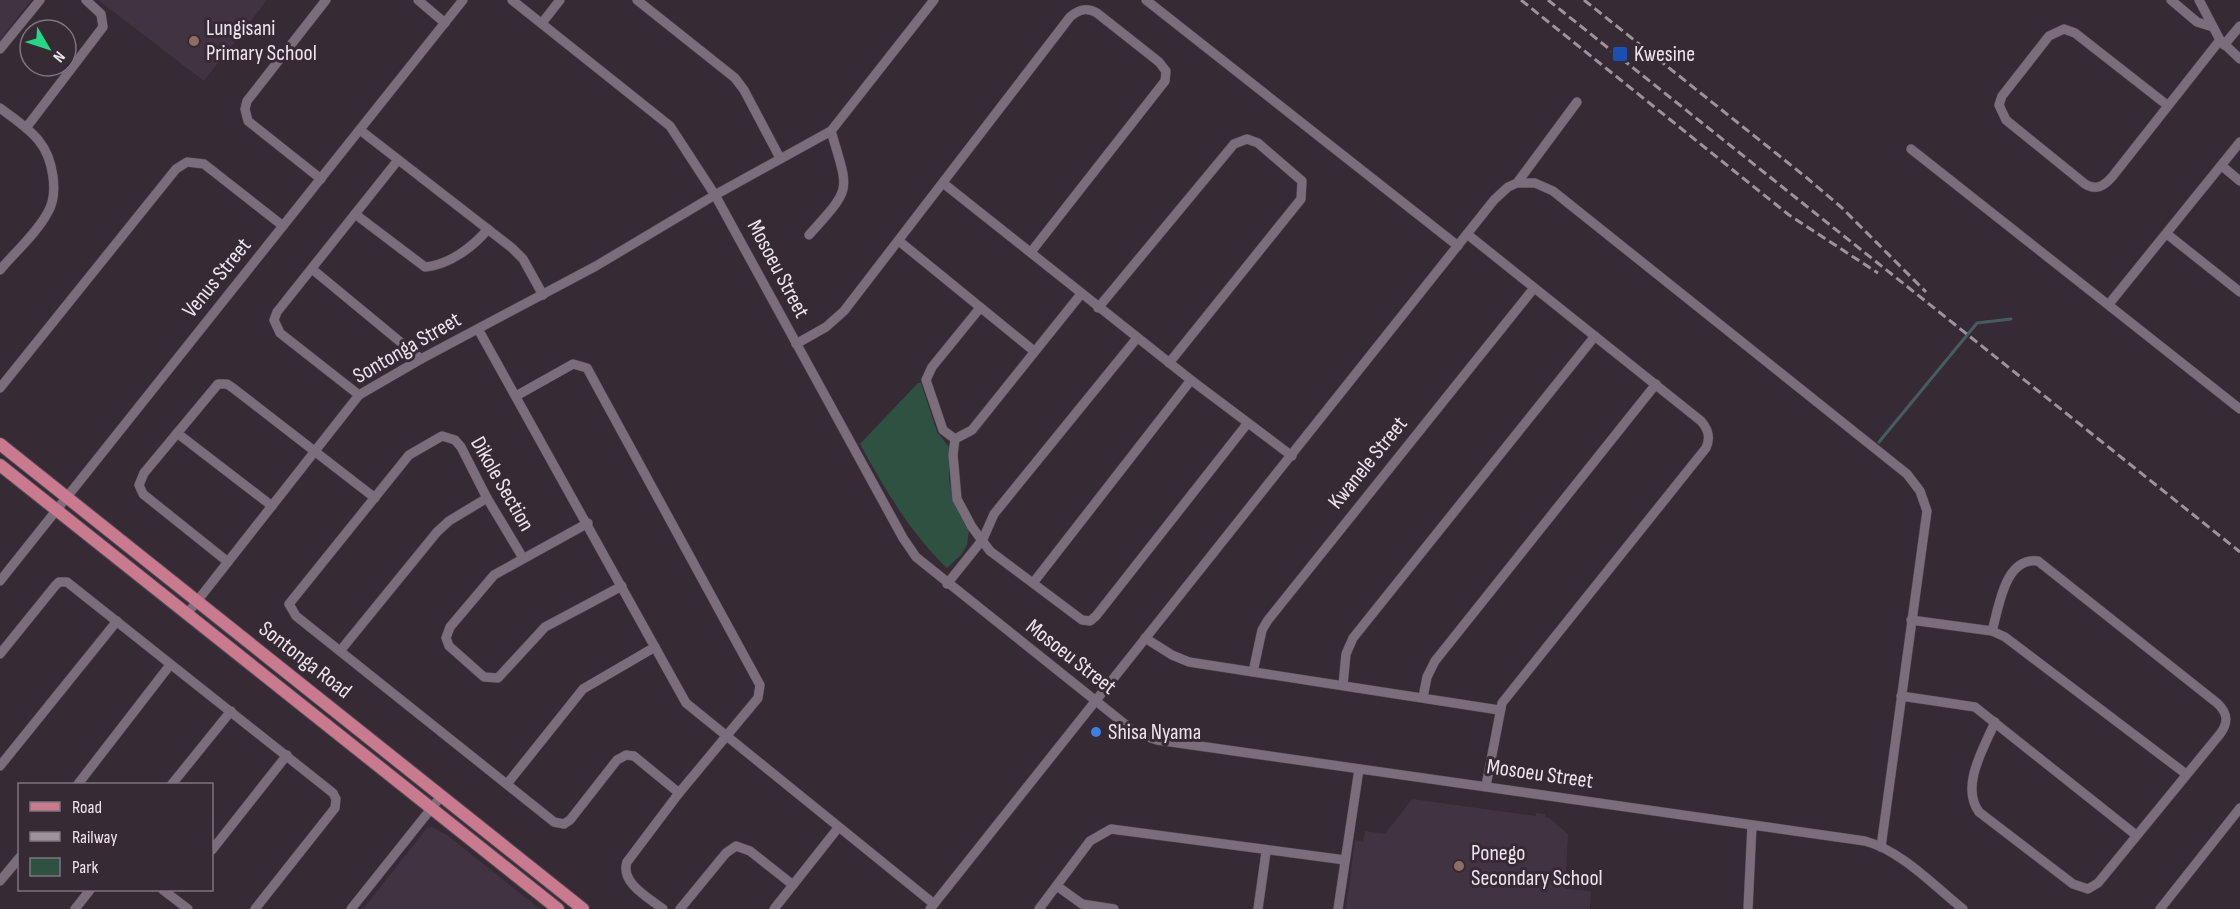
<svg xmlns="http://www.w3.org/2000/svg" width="2240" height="909" viewBox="0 0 2240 909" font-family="'Sofia Sans Condensed',sans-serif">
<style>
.built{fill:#423341}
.green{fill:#2f5141}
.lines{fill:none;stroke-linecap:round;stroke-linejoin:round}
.stream{stroke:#475c5f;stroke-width:3}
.minor-casing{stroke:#534a53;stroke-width:10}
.major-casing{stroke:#534a53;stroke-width:14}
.minor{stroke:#7b6e7a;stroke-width:9}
.major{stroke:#c97a8e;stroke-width:12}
.rail{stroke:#9d939c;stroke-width:3;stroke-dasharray:9 4.5;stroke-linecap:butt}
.education-dot{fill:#8d6e63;stroke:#362a35;stroke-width:2}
.transit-dot{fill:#1a4fb4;stroke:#362a35;stroke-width:2}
.shop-dot{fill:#3f7fe0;stroke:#362a35;stroke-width:2}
.labels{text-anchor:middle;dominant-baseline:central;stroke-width:6;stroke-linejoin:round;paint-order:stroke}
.poi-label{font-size:22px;fill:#ede5ec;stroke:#362a35;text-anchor:start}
.street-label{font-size:22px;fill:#ede5ec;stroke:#362a35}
</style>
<rect width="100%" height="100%" fill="#362a35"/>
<g class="built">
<path d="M0,0h31l-31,40z"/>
<path d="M98,0h169l-63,81z"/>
<path d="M1412,799l124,17v-3l9,1v3l4,1 19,16 -3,55 26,2 -1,18h-244l9,-69 8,2 2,-11 20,3z"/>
<path d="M432,827l15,8 93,74h-177l64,-81z"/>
</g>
<path class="green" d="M918,383h3l16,49 12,15v33l4,18 16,32 -2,15 -6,10 -14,13c-37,-35 -62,-79 -87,-124z"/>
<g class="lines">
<path class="stream" d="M1879,442l98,-119 34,-4"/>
<defs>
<g id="minor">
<path d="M418,0l27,23"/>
<path d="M512,0l158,126 45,69 188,343 13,19 220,176 21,7 708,101c37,10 69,45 98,68"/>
<path d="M637,0l98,78 9,12 36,68"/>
<path d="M1146,0l312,246"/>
<path d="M2171,0l26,22 16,5"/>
<path d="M2199,0l21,40 20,19"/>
<path d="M542,23l18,-23"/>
<path d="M2224,45l16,-19"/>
<path d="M0,49l40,-49"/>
<path d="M2167,105l-92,-72 -11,-4 -15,7 -47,60 -3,9 7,15 79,64c11,7 19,2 27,-7l108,-137"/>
<path d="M0,108c13,10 29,20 39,33 14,17 20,52 9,71 -11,21 -33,40 -48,58"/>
<path d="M26,128l77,-101 -2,-13 -15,-14"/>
<path d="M360,130l152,118 11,11 20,36"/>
<path d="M1911,149l329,260"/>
<path d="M2222,166l18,15"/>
<path d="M321,179l-73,-58 -3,-12 2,-8 79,-101"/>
<path d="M943,183l248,197 101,76"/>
<path d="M1517,183h18l18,8 354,283 13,17 7,20 -46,336"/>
<path d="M355,214l70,53c24,-2 48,-20 63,-38"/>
<path d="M1467,234l234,187c7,8 10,16 5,27l-204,255 -16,83"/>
<path d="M2167,234l73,58"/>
<path d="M809,235c44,-49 40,-42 22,-104"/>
<path d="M899,241l135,110"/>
<path d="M312,269l109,90"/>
<path d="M2109,304l131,-162"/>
<path d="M980,308l-48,59 -6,13 17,50 12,9 -2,16 4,44 15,28 18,24 92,69 8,1 6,-5 151,-192"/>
<path d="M1098,308l136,-164 13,-5 11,4 44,38 -1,18 -132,164"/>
<path d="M478,329l208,374 248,201"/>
<path d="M796,344l30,-17 18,-16 226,-294c9,-8 17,-10 27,-4l62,49 7,9 -1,10 -134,171"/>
<path d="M0,388l176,-219 11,-7 17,2 79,62"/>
<path d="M359,395l-79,-62 -6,-13 3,-8 121,-152"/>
<path d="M516,396l57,-32 14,4 173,317 -2,13 -79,95 -52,69c-7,21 22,36 36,47"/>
<path d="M177,433l95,73"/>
<path d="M955,439l17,-9 109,-136"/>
<path d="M588,523l-94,52 -44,52 -4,11 3,8 35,31 14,1 47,-51 77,-41"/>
<path d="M523,558l-36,-60 -26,-51 -6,-7 -13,-4 -33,19 -120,149 7,12 258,206 10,2 6,-4 47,-60 9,-5 8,1 45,37"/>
<path d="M228,562l-85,-68 -4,-9 5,-12 74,-89h9l6,4 142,110"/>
<path d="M0,581l463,-581"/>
<path d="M1033,583l158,-203"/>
<path d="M947,584l36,-45 11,-25 143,-176"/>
<path d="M187,614l172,-219 62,-36 175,-93 119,-71 116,-64 103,-131"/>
<path d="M1911,620l81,11 13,6 181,137"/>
<path d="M1992,631c7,-23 12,-74 46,-70l179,142c11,10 12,19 3,31l-122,149 -10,6 -15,-5 -94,-72c-19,-26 5,-64 16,-90"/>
<path d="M1145,638l27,17 17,7 310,48"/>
<path d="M340,651l97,-119 12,-11 38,-23"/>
<path d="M0,654l55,-68 4,-4h8l266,211 3,6 -1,9 -80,101"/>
<path d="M1253,672l9,-42 6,-10 266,-332"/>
<path d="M1343,685l3,-31 7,-16 242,-302"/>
<path d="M1901,696l74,11 161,128"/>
<path d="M1423,697l4,-20 8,-16 221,-277"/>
<path d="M0,766l117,-145"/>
<path d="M78,784l92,-119"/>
<path d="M172,784l59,-73"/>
<path d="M507,784l76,-95 72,-42"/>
<path d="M212,850l75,-95"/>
<path d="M0,881l20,-24"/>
<path d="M1057,886l25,18 32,5"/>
<path d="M163,890l25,19"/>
<path d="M75,909l15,-19"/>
<path d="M351,909l91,-114"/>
<path d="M680,909l46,-56 10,-7 14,5 43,34"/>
<path d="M774,909l64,-81"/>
<path d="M930,909l564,-709 14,-13 9,-4 60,-81"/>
<path d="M1039,909l51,-68 21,-12 234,31"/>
<path d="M1258,909l8,-57"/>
<path d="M1338,909l21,-140"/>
<path d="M1748,909l4,-84"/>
<path d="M2160,909l80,-101"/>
</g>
<g id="major">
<path d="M0,444l583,465"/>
<path d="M0,465l558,444"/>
</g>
</defs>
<use href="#minor" class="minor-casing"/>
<use href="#major" class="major-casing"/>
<use href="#minor" class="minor"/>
<use href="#major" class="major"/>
<g class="rail">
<path d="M1521,0l268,215 89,58"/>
<path d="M1548,0l692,552"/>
<path d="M1584,0l223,178 34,29 85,85"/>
</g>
</g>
<g class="education-dot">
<circle cx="194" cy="41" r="6"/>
<circle cx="1459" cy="866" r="6"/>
</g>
<rect class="transit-dot" x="1612" y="46" width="16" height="16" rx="3"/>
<circle class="shop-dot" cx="1096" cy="732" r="6"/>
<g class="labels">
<g class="poi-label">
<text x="206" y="28">Lungisani<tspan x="206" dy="25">Primary School</tspan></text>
<text x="1634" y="54">Kwesine</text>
<text x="1108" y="732">Shisa Nyama</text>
<text x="1471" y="853">Ponego<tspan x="1471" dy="25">Secondary School</tspan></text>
</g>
<g class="street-label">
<text transform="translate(778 269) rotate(62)">Mosoeu Street</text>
<text transform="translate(217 278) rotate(-51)">Venus Street</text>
<text transform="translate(407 348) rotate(-30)">Sontonga Street</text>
<text transform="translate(1368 463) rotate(-51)">Kwanele Street</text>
<text transform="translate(502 484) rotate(60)">Dikole Section</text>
<text transform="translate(1071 657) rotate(38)">Mosoeu Street</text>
<text transform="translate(305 660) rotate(38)">Sontonga Road</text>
<text transform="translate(1540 774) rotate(8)">Mosoeu Street</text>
</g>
</g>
<rect x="18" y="783" width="195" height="108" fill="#362a35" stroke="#7f757e" stroke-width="1.5"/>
<rect x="30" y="802" width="30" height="9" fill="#c97a8e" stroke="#7f757e" stroke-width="1.5"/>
<text x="72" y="813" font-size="18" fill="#ede5ec">Road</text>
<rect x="30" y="832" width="30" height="9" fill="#9d939c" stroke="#7f757e" stroke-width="1.5"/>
<text x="72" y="843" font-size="18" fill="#ede5ec">Railway</text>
<rect x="30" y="858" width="30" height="18" fill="#2f5141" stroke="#7f757e" stroke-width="1.5"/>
<text x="72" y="873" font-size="18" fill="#ede5ec">Park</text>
<g transform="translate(48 48) rotate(129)"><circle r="28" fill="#362a35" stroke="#7f757e" stroke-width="1.5"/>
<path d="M0-4.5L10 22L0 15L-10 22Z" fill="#26d886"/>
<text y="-9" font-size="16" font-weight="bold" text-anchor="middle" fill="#ede5ec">N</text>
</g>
</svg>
